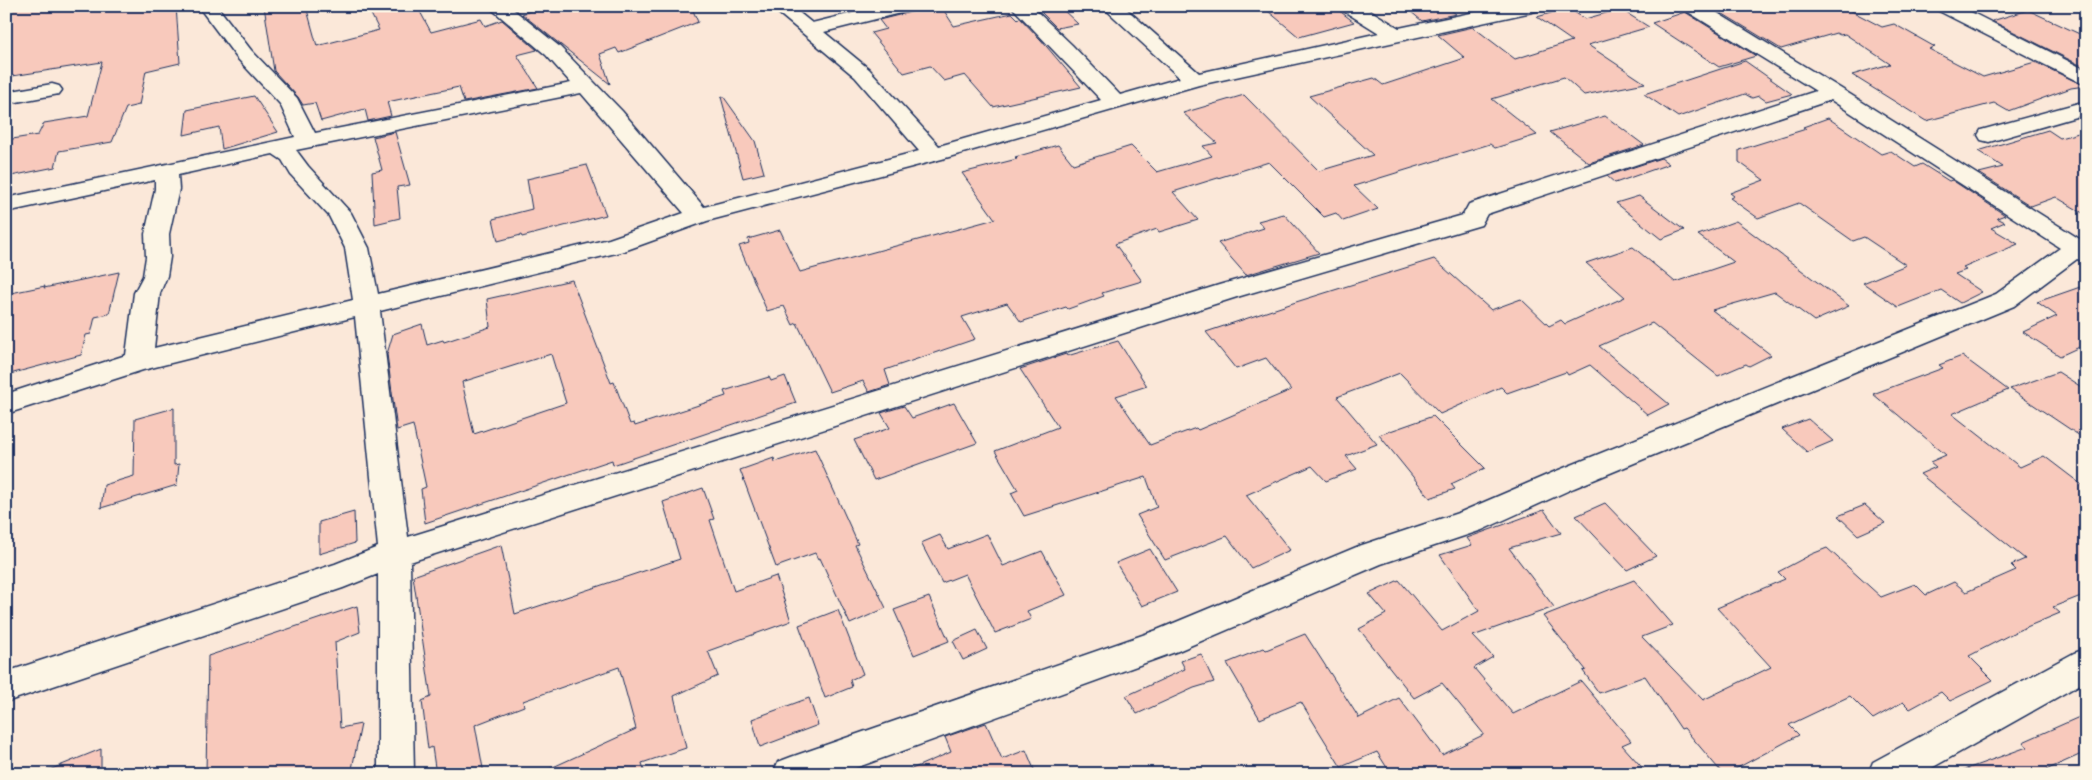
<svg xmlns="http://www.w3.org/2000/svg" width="2092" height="780" viewBox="0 0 2092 780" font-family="'Indie Flower',sans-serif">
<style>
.building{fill:#f8c9bc;stroke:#1b2f5e;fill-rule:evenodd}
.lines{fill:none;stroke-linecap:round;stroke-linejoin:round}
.minor-casing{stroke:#1b2f5e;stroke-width:3}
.minor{fill:#fcf5e5;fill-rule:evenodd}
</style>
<rect width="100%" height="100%" fill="#fbe8d9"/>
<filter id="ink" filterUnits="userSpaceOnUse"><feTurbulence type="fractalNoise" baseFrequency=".02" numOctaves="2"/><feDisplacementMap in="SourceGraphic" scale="10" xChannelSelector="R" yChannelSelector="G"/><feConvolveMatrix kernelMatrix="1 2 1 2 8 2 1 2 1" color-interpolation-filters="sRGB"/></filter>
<g filter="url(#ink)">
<g class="building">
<path d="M6,6h170l4,57 -34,8 -7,34 -13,3 -14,34 -53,9 -4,16 -49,10v-37l32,-5 6,-12 44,-7 14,-54 -96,15z"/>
<path d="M264,6h42l11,40 62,-16 -9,-18 24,-6h23l14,26 50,-13 4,7 17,-6 35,30 -20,5 21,33 -74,14 -5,-15 -72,15 4,14 -23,5 -3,-12 -44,12 -6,-18 -12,2 -5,-8 -24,-26z"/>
<path d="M545,6h33l1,5 21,-5h91l7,16 -79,31 -3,-5 -16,6 10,30 -88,-70z"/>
<path d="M935,6h6l13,20 58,-13 6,6 2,-1 21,22 40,47 -88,20 -28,-32 -21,6 -14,-15 -26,7 -33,-40 15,-4 -7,-9z"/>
<path d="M1262,6h71l21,16 -55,15z"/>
<path d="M1404,6h42l10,8 -34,7z"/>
<path d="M1710,6h95l9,5 15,-5h13l40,21 12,-3 41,23 -6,2 54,28 52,-15 50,24 -14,2 -63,23 -14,-8 -68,18 -74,-46 38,-11 -45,-30 -5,1 -4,-2 -55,16z"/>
<path d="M1060,7l18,17 -21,4 -16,-16z"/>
<path d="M1568,8l17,11 35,-10 29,18 -61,18 57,38 -61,12 -20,-18 -72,22 45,36 -42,13 -5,-4 -136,42 24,23 -35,12 -7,-8 -12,4 -55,-55 -96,30 25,28 -39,12 -2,-3 -42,15 27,37 -40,12 2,3 -36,13 -2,-2 -45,15 -14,-19 -45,14 13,22 -90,31 5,15 -21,7 -6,-11 -33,11 -33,-69 -4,2 -9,-19 -17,5 -28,-65 10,-3 -1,-4 32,-9 20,42 195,-53 -33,-46 55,-14 -2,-2 43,-12 15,19 58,-18 26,26 55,-16 -9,-10 14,-3 -34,-30 61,-18 75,76 54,-16 -64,-59 65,-18 9,7 82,-27 -27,-23 35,-8 42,32 57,-18 -35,-24z"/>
<path d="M2028,10l58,27v31l-94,-47z"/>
<path d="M1685,12l71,44 -37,11 -67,-44z"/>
<path d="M1745,61l47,33 -26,7 -7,-5 -7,2 -7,-4 -67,23 -34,-23z"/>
<path d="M254,96l24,36 -56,17 -3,-22 -35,8 3,-25z"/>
<path d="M723,96l32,45 9,32 -21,5 -22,-81z"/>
<path d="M1605,116l39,29 -55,18 -39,-31z"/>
<path d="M1828,118l53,36 10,-3 24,16 7,-3 27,17 3,-1 53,35 -8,3 8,4 -14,6 27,16 -55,24 3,2 -11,4 27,18 -22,11 -19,-13 -43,17 -35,-24 43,-18 -42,-28 -11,4 -54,-38 -41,15 -28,-20 4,-2 -4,-3 34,-13 -25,-18v-12l67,-21 -3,-2z"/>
<path d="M2048,130l12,8 26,-7v84l-30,-18 -25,9 -52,-33 24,-6 -25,-16z"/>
<path d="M395,132l15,53 -13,2 3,31 -25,6 -3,-52 10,-2 -9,-33z"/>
<path d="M1661,158l8,6 -54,19 -8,-7z"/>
<path d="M587,165l19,50 -84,22 -1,-2 -23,6 -5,-22 39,-10 -5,-30z"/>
<path d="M1639,196l45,34 -23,9 -45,-36z"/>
<path d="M1284,214l35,39 -73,22 -28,-32 46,-15 -6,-7z"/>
<path d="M1736,221l113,85 -35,15 -39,-29 -63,18 59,45 -22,11 -3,-2 -28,12 -66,-53 -53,23 70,58 -21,11 -58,-50 -22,10 -2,-3 -59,21 -6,-6 -61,27 -40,-41 -63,24 40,47 -31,12 11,13 -31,12 -14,-15 -66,29 44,55 -39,18 -24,-32 -62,24 -28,-45 20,-8 -11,-30 -122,39 -13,-23 7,-3 -23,-39 63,-24 -38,-58 46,-15 1,2 51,-15 29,45 -31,10 34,49 46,-17 2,2 93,-40 -25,-32 -30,11 -30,-37 90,-30 138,-43 57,51 30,-11 28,27 12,-6 4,4 60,-27 -39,-34 47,-16 42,35 59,-20 -36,-27z"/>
<path d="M119,272l-10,42 -14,3 -4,17 -5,1 -5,20 -75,20v-81l39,-8 -1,2z"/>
<path d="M572,280l39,103 3,-1 16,42 4,-1 1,3 91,-30 -2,-5 45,-14 2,4 14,-5 11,27 -183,62 -1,-5 -187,63 -4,-34 5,-2 -13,-62 -16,5 -10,-76 6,-20 29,-10 5,21 16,-5 1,2 46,-15 -3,-28zM551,354l15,49 -92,31 -12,-52z"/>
<path d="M2086,285v59l-26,12 -37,-24 34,-16 -20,-14z"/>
<path d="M1962,356l46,34 -56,24 68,53 24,-11 42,32v106l-33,13 7,6 -43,18 -48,25 24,24 -43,21 -9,-9 -31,17 -7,-7 -30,17 -23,-23 -61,29 10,10 -73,39h-3l-39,-46 -3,1 -36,-53 -46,17 -16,-22 3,-1 -43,-54 91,-36 39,45 -31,12 61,63 68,-33 -54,-59 68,-29 -7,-7 34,-18 15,-6 54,49 34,-13 11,11 28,-13 12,10 50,-22 -5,-5 14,-6 -105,-85 16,-7 -6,-5 16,-7 -73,-61 70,-26 -4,-3z"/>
<path d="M2058,372l28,18v50l-76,-51z"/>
<path d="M954,403l23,40 -103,37 -20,-40 36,-12 -9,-15 23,-7 8,12z"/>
<path d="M174,408v57l5,-1 -2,21 -76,23 3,-23 30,-9 1,-57z"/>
<path d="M1433,416l52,52 -34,16 4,5 -25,9 -51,-63z"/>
<path d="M1808,419l25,22 -26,11 -25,-23z"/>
<path d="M815,449l43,95 -3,1 31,63 -36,16 -30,-66 -2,1 -3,-6 -39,14 -36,-97 34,-12 1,4z"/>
<path d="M703,488l11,31 -4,1 24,71 42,-15 15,45 -83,30 10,25 -44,20 12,52 -44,15 3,11h-107l98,-45 -17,-62 -96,34 1,5 -49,19 9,49h-48l-4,-27 -4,2 -6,-48 9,-4 -18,-121 88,-31 14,69 165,-55 -17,-57z"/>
<path d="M1605,503l51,53 -29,14 -51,-54z"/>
<path d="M1865,505l20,18 -27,12 -20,-19z"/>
<path d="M1544,510l17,23 -52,15 45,59 -81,29 20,21 -19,11 39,46 68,-33 50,60 -9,4 26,29h-257l-14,-22 -36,15 -40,-65 -41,17 -33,-56 37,-15 2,2 39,-16 54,84 40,-20 43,57 41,-20v-2l-41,-50 -28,15 -55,-69 27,-15 -17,-20 30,-14 43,51 37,-20 -39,-56 32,-10 -5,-7z"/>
<path d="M354,512l1,31 -36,11v-32z"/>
<path d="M987,534l16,32 39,-15 24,44 -39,16 4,8 -36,14 -30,-59 -23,9 -21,-40 19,-8 8,14z"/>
<path d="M1150,549l27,43 -35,14 -26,-43z"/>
<path d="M929,597l20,44 -35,14 -20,-45z"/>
<path d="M357,606l3,26 -25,10 5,86 21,-4 -10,50h-145l2,-118z"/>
<path d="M838,610l25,64 -13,6 2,7 -27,11 -26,-73z"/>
<path d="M977,630l10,19 -24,11 -10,-19z"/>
<path d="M1201,654l13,28 -20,6 -57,26 -11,-18 59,-27 -4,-8z"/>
<path d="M809,698l9,27 -58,22 -8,-28z"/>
<path d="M2086,714v38l-49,22h-76v-3l66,-24 -4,-5z"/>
<path d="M986,723l16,36 24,-9 10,24h-136l51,-22 -6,-15z"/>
<path d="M101,749v25h-59v-1z"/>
</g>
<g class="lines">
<defs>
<g id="minor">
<path d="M198,6h19l34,44 46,48 18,35 256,-50 -25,-28 -58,-49h21l51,41 62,64 82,96 215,-56 -64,-74 -85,-71h21l21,17 69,-17h33l-2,4 -88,22 45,37 70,77 162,-46 -90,-94h20l41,39 48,50 60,-17 -78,-72h21l76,67 180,-40 -37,-23 -2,-4h23l36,22 105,-22h37l-2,4 -7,2 -333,73 -257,74 -235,62 -83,30 -244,60 28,226 811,-252 244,-70 6,-11 347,-113 -131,-81 -2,-4h23l134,82 246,155v19l-9,-3 -63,47 -440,182 -92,42 -101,34 -203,87 -339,123h-66l5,-12 13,-5 366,-127 202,-84 102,-34 93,-40 442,-178 64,-46 -229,-148 -344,114 -6,11 -244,72 -827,265 4,212h-36v-200l-35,14 -337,114v-30l329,-108 43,-17 -23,-230 -212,53 -137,44v-20l120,-39 8,-62 9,-17 3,-19 -1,-23 10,-45v-9l-149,32v-14l289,-61 -15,-33 -43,-46zM581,93l103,120 -75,26 -231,55 -9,-46 -18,-35 -43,-47 -12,-16zM273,154l9,6 9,15 38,41 16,32 8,52 -199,48 6,-55 7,-17 3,-19 -1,-23 10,-45 -1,-14z"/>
<path d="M1935,6h24l127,64v14l-7,-2 -142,-72z"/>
<path d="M52,84l7,2 3,4 -3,4 -53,10v-12z"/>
<path d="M2086,101v13l-97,28 -8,-2 -3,-5 3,-5z"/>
<path d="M2086,649v32l-165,93h-53l5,-12 201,-109z"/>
</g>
</defs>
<use href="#minor" class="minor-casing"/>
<use href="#minor" class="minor"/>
</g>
</g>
<rect width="2092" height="780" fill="none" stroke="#fcf5e5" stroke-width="25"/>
<rect x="12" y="12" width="2067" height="755" fill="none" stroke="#1b2f5e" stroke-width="2" filter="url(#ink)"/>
</svg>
